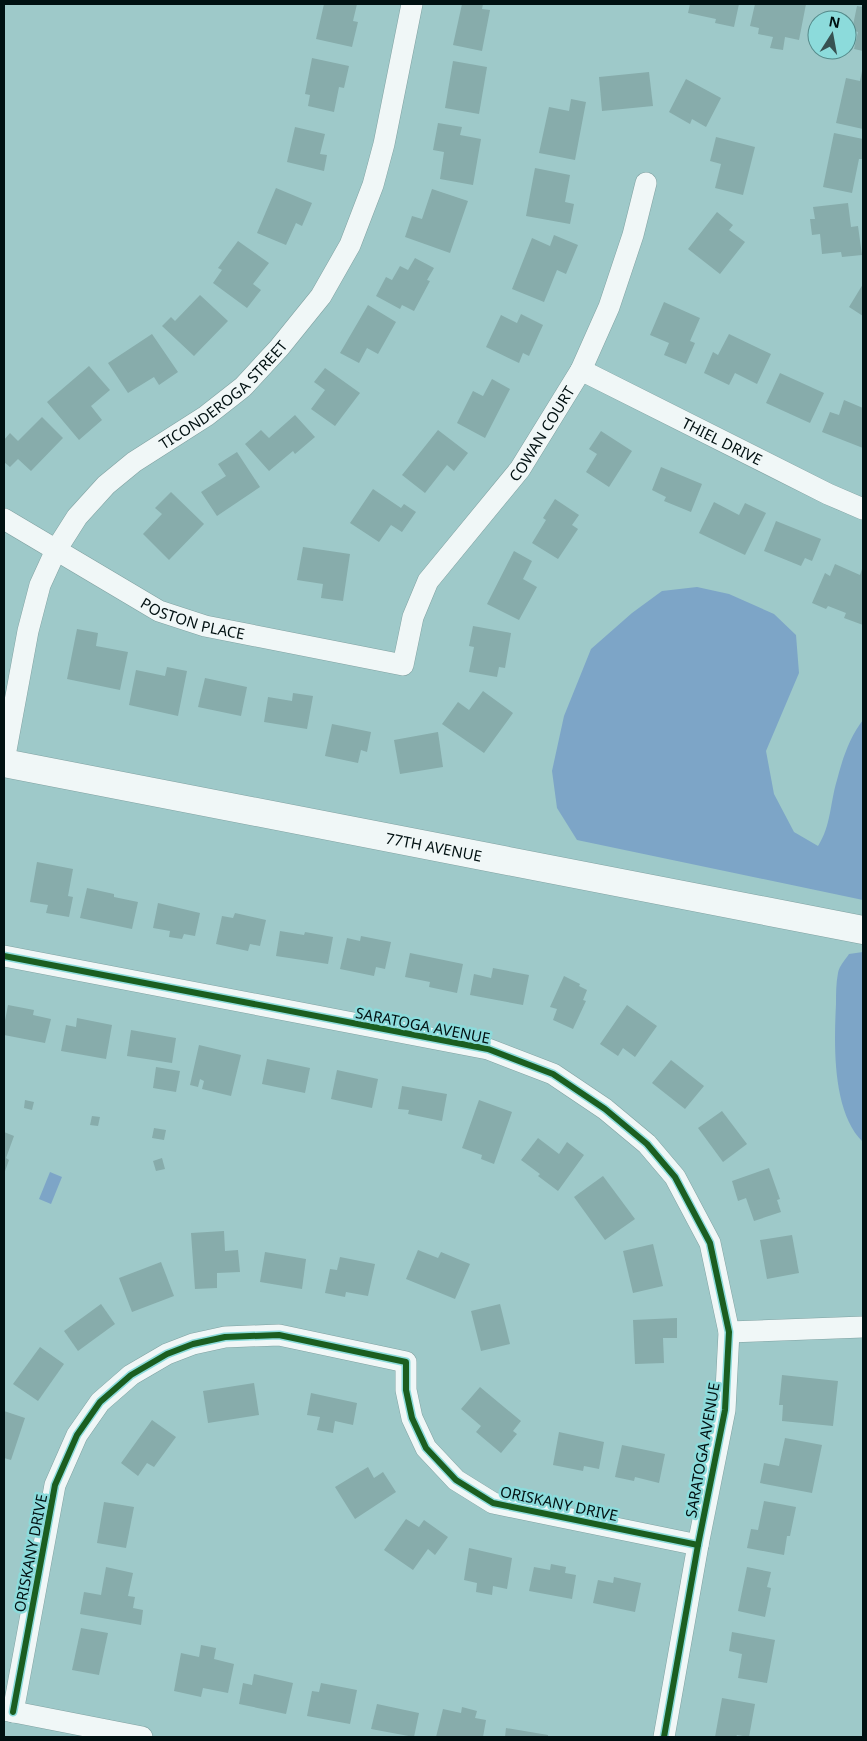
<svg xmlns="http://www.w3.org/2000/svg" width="867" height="1741" viewBox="0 0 867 1741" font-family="'Noto Sans',sans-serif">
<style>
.water{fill:#7da5c7}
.building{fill:#87acab}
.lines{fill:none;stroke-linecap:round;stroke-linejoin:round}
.minor-casing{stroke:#80a2a2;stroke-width:22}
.tertiary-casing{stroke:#80a2a2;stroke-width:29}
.minor{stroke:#f0f7f7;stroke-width:21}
.tertiary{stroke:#f0f7f7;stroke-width:28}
.cycleway-casing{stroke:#8cdbdb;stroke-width:9}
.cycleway{stroke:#1b5e20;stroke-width:6}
.labels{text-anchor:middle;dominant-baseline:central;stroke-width:5;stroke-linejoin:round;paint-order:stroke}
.street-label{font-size:15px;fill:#001011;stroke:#8cdbdb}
</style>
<rect width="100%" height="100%" fill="#9ec9c9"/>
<g class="water">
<path d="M697,587l32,7 45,20 22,21 3,38 -33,78 8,43 20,38 24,14c13,-20 12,-43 19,-66 5,-20 13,-44 26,-60v180l-286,-60 -20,-32 -5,-37 12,-55 27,-67 41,-36 30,-22z"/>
<path d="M863,952v190c-31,-30 -29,-98 -27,-138 0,-10 0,-21 2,-31 1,-7 8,-14 11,-19z"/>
<path d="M50,1172l12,5 -11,27 -12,-5z"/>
</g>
<g class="building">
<path d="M324,4h33l-4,17 5,1 -6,25 -36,-8z"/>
<path d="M462,4h21l-1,5 8,1 -8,41 -29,-6z"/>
<path d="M690,4h49l-5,23 -19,-4 1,-4 -28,-6z"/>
<path d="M755,4h51l-7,36 -14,-3 -2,13 -13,-2 3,-11 -15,-3 1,-6 -9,-2z"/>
<path d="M857,6l6,1v44l-9,-2 4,-17 -6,-2z"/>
<path d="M312,58l37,8 -5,22 -5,-1 -5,25 -26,-6 2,-11 -5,-1z"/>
<path d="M453,61l34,6 -8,47 -34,-6z"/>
<path d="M862,71l1,58 -27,-6 10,-45 14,3z"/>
<path d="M649,72l4,34 -51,5 -3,-34z"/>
<path d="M686,79l35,19 -15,29 -14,-8 -2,5 -21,-12z"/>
<path d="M571,99l15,3 -11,58 -36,-7 10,-46 20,4z"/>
<path d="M438,123l24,4 -2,8 21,4 -8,46 -33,-6 4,-27 -11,-2z"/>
<path d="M295,127l30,7 -5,20 7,1 -3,16 -37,-9z"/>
<path d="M834,133l29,6v20h-4l-7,34 -29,-6z"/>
<path d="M716,137l39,10 -12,48 -28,-7 6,-24 -11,-3z"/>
<path d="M535,168l35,7 -5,27 9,2 -4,20 -44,-8z"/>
<path d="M276,188l36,15 -10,23 -6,-3 -10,22 -29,-12z"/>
<path d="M432,189l36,12 -18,52 -45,-16 7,-21 10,3z"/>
<path d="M848,203l3,24 7,-1 4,29 -20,2 -1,-5 -19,2 -2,-20 -8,1 -2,-16h5l-2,-12z"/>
<path d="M717,212l16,13 -4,5 16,12 -25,32 -32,-25z"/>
<path d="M554,235l24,10 -12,29 -9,-4 -13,32 -32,-13 20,-51 18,8z"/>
<path d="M238,241l31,22 -16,21 8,6 -14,18 -34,-25 9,-13 -4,-2z"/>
<path d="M415,258l19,10 -7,12 3,1 -16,30 -12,-6 -2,4 -24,-13 10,-19 6,3 8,-14 8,4z"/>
<path d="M863,284v32l-14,-9z"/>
<path d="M200,295l28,26 -34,35 -32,-30 9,-9 4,4z"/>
<path d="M664,302l36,16 -10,23 5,2 -9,21 -22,-9 5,-12 -19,-8z"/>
<path d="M368,305l28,17 -18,32 -11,-6 -8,15 -19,-10z"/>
<path d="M521,314l22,11 -14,31 -6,-3 -4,10 -33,-16 15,-32 16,8z"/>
<path d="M152,334l26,38 -19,13 -5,-8 -26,16 -20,-30z"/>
<path d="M729,334l42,20 -14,30 -22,-11 -6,12 -25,-12 9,-21 5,3z"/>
<path d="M89,366l21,24 -19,16 11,14 -23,20 -32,-38z"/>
<path d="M325,368l35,25 -25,33 -24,-17 14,-19 -11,-8z"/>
<path d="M780,373l44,20 -14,30 -44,-20z"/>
<path d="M492,379l18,10 -25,49 -28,-15 16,-32 10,5z"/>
<path d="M844,400l19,8v40l-41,-16 8,-20 9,3z"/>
<path d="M295,415l20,22 -20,17 -2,-3 -24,20 -24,-27 16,-14 8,8z"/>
<path d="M42,417l21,21 -32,33 -13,-12 -8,8 -6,-5v-22l6,-7 8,8z"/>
<path d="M438,430l30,23 -14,18 -7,-6 -22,28 -23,-18z"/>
<path d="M601,431l31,20 -23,36 -23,-15 11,-18 -8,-5z"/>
<path d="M237,452l23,35 -43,29 -16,-24 25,-16 -8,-12z"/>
<path d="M661,467l41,17 -11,28 -27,-11 2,-4 -14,-7z"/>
<path d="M373,489l28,19 3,-4 12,8 -14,20 -11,-7 -12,17 -29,-19z"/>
<path d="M171,492l33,32 -35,36 -26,-26 19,-20 -7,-6z"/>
<path d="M555,499l24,16 -7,10 6,4 -20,30 -26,-16 14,-23 -3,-2z"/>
<path d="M714,502l25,13 6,-12 21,10 -21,42 -46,-22z"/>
<path d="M776,521l45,18 -9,22 -7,-3 -4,8 -37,-15z"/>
<path d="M303,547l47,7 -7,47 -22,-3 2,-14 -26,-4z"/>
<path d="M514,551l18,10 -9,18 14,8 -18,33 -32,-16z"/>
<path d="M835,564l25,11 3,-9v59l-19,-7 2,-5 -18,-7 -2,3 -14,-6 13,-30 5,3z"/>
<path d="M473,626l38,7 -6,35 -6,-1 -2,10 -28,-5 5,-25 -5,-1z"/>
<path d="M77,629l21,4 -2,13 32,6 -8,38 -53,-11z"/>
<path d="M167,667l20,4 -9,45 -49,-11 7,-35 29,6z"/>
<path d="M205,678l42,9 -6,29 -43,-9z"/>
<path d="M483,691l30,22 -29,40 -42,-29 16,-22 11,8z"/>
<path d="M293,693l20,3 -6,33 -43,-7 4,-25 24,4z"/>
<path d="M332,724l39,8 -4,20 -6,-2 -3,13 -33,-7z"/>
<path d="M438,732l5,35 -43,7 -6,-34z"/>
<path d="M37,862l36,7 -5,27 5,1 -4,20 -23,-4 2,-8 -18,-3z"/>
<path d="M87,888l27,6v3l24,5 -6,27 -52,-11z"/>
<path d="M158,903l42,10 -5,23 -11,-2 -2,5 -13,-2 1,-6 -17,-3z"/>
<path d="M235,913l31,7 -6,26 -10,-2 -2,7 -32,-7 6,-28 11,2z"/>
<path d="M280,931l24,4 1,-3 28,5 -5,27 -52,-8z"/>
<path d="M361,936l30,6 -6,27 -9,-2 -2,9 -34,-7 7,-31 13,3z"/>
<path d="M410,953l53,11 -6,29 -28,-6 1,-5 -25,-5z"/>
<path d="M493,968l36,7 -6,30 -53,-10 4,-21 17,4z"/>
<path d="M564,976l16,8 -1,2 8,4 -4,10 3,1 -13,28 -20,-9 4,-11 -7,-2z"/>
<path d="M8,1005l26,5 -1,5 18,4 -6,24 -41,-8v-9z"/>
<path d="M627,1005l30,21 -22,31 -12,-9 -5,8 -18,-12z"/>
<path d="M77,1018l35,7 -6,34 -45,-8 5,-26 10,2z"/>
<path d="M131,1030l45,8 -4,25 -45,-7z"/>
<path d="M199,1045l42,10 -10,41 -29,-7 2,-8 -4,-2 -2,8 -8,-2z"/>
<path d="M267,1059l43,9 -5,25 -43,-9z"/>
<path d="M671,1060l33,26 -19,23 -33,-26z"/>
<path d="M156,1067l24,4 -4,21 -23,-4z"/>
<path d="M337,1070l41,9 -6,29 -41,-9z"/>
<path d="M402,1086l45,8 -5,27 -34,-7 1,-4 -11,-1z"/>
<path d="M25,1100l9,2 -2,8 -8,-2z"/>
<path d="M479,1100l33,12 -18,52 -13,-5 1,-4 -20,-7z"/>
<path d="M722,1111l25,33 -24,18 -25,-34z"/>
<path d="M92,1116l8,1 -2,9 -8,-1z"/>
<path d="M154,1128l12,2 -2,10 -12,-2z"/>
<path d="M4,1132l10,4 -8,22 3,2 -5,14z"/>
<path d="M538,1138l21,16 8,-12 17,13 -26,36 -20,-15 2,-2 -19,-14z"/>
<path d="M162,1158l3,11 -9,2 -3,-10z"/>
<path d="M769,1168l11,31 -3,1 4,12 -27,9 -8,-23 -8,3 -6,-20z"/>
<path d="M603,1176l32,43 -30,21 -31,-43z"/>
<path d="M224,1231l1,20 13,-1 2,22 -23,1v15l-22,1 -4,-56z"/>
<path d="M792,1235l7,38 -32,6 -7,-39z"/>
<path d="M653,1244l10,42 -30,7 -10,-42z"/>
<path d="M418,1250l20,8 3,-6 29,12 -15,35 -49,-20z"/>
<path d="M265,1252l41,7 -4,30 -42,-7z"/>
<path d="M340,1257l35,7 -7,32 -22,-4 -1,5 -20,-4 5,-24 7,1z"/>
<path d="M161,1262l13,34 -42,16 -13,-34z"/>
<path d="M101,1304l14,20 -37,27 -14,-20z"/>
<path d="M500,1304l10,40 -29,7 -10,-40z"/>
<path d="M677,1318v20h-14l1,25 -29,1 -2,-44z"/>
<path d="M40,1347l24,17 -26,37 -25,-17z"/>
<path d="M782,1375l56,6 -5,45 -51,-5 1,-16h-4z"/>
<path d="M254,1383l5,32 -51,8 -5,-32z"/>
<path d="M480,1387l41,34 -8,10 4,3 -16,19 -25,-21 5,-6 -20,-17z"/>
<path d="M311,1393l46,10 -4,22 -18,-4 -2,12 -16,-3 3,-13 -13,-2z"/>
<path d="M4,1411l21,7 -14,42 -7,-2z"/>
<path d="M152,1420l24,17 -22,30 -7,-4 -9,13 -17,-13z"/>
<path d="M559,1432l45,10 -5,27 -15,-3 -1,5 -30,-6z"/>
<path d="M785,1438l37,7 -10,48 -52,-10 4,-20 15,3z"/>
<path d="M622,1445l43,9 -6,29 -24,-6 -1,4 -19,-4z"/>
<path d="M368,1467l6,11 9,-6 13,20 -41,27 -20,-32z"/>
<path d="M764,1501l32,6 -6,29h-3l-3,19 -37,-7 4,-19 7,1z"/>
<path d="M104,1502l30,5 -8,41 -29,-5z"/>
<path d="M406,1519l13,8 5,-7 24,17 -13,18 -7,-6 -15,21 -29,-20z"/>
<path d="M469,1548l43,10 -5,31 -14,-3 -1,9 -16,-3 1,-9 -13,-3z"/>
<path d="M551,1564l15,3 -1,6 11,2 -4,24 -43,-8 5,-24 16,3z"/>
<path d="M106,1567l27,6 -5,23 7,1 -2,11 10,2 -2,15 -61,-11 4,-22 17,3z"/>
<path d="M747,1567l24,5 -4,15 4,1 -6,29 -27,-6z"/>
<path d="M614,1577l27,6 -6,29 -42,-9 5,-23 15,3z"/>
<path d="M81,1628l27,5 -9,42 -27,-5z"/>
<path d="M732,1632l43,8 -8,43 -29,-5 4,-24 -13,-3z"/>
<path d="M201,1645l15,3 -2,11 20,5 -6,29 -25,-5 -2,9 -27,-6 7,-38 18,4z"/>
<path d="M254,1674l39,9 -7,31 -47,-10 4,-21 9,2z"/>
<path d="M321,1683l36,7 -7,34 -43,-8 5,-25 7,1z"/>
<path d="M722,1698l33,6 -6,33 -12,-2 -1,2h-21z"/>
<path d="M377,1704l42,9 -5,24 -43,-8z"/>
<path d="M462,1707l15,4 -2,7 11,2 -3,17h-47l7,-28 18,4z"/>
<path d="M506,1728l42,7v2h-43z"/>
</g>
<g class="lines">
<defs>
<g id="minor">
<path id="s1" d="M581,370l247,124 35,15"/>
<path id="s2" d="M4,519l155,92 46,15 198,39 10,-48 15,-36 92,-112 61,-99 28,-63 24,-72 13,-52"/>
<path id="s3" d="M4,761l24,-130 12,-46 16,-35 21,-33 29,-32 28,-23 72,-46 37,-29 36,-39 42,-52 29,-51 23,-60 11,-41 28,-140"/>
<path d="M4,956l484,93 65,25 52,35 42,35 28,33 35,66 19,89 -4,78 -27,135 -34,192"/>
<path d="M729,1332l134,-5"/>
<path d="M4,1710l138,27"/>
<path d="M13,1712l42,-227 22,-50 23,-33 31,-27 36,-21 26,-10 32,-7 54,-2 127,27v28l6,28 14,30 30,32 37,23 205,42"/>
</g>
<g id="tertiary">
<path id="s4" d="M4,763l859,167"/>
</g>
</defs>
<use href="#minor" class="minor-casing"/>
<use href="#tertiary" class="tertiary-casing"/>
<use href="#minor" class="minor"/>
<use href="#tertiary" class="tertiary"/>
<defs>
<g id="cycleway">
<path d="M4,956l484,93 65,25 52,35 42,35 28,33 35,66 19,89 -4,78 -27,135 -34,192"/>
<path d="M13,1712l42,-227 22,-50 23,-33 31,-27 36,-21 26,-10 32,-7 54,-2 127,27v28l6,28 14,30 30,32 37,23 205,42"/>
</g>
</defs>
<use href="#cycleway" class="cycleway-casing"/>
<use href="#cycleway" class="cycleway"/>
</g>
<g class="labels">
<g class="street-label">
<text stroke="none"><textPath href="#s3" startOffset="449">TICONDEROGA STREET</textPath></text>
<text stroke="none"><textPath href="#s2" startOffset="705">COWAN COURT</textPath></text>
<text stroke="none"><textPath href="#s1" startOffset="158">THIEL DRIVE</textPath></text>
<text stroke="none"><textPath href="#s2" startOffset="215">POSTON PLACE</textPath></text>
<text stroke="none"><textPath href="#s4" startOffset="438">77TH AVENUE</textPath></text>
<text transform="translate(423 1025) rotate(11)">SARATOGA AVENUE</text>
<text transform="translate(702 1450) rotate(-80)">SARATOGA AVENUE</text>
<text transform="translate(559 1503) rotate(12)">ORISKANY DRIVE</text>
<text transform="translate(30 1553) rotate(-79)">ORISKANY DRIVE</text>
</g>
</g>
<rect width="867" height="1741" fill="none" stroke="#001011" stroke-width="10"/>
<g transform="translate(832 35) rotate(11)"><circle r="24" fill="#8cdbdb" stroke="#548a8a"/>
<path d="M0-4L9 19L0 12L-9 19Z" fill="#375151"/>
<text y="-8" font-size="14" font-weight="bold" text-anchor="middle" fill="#001011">N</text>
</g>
</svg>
